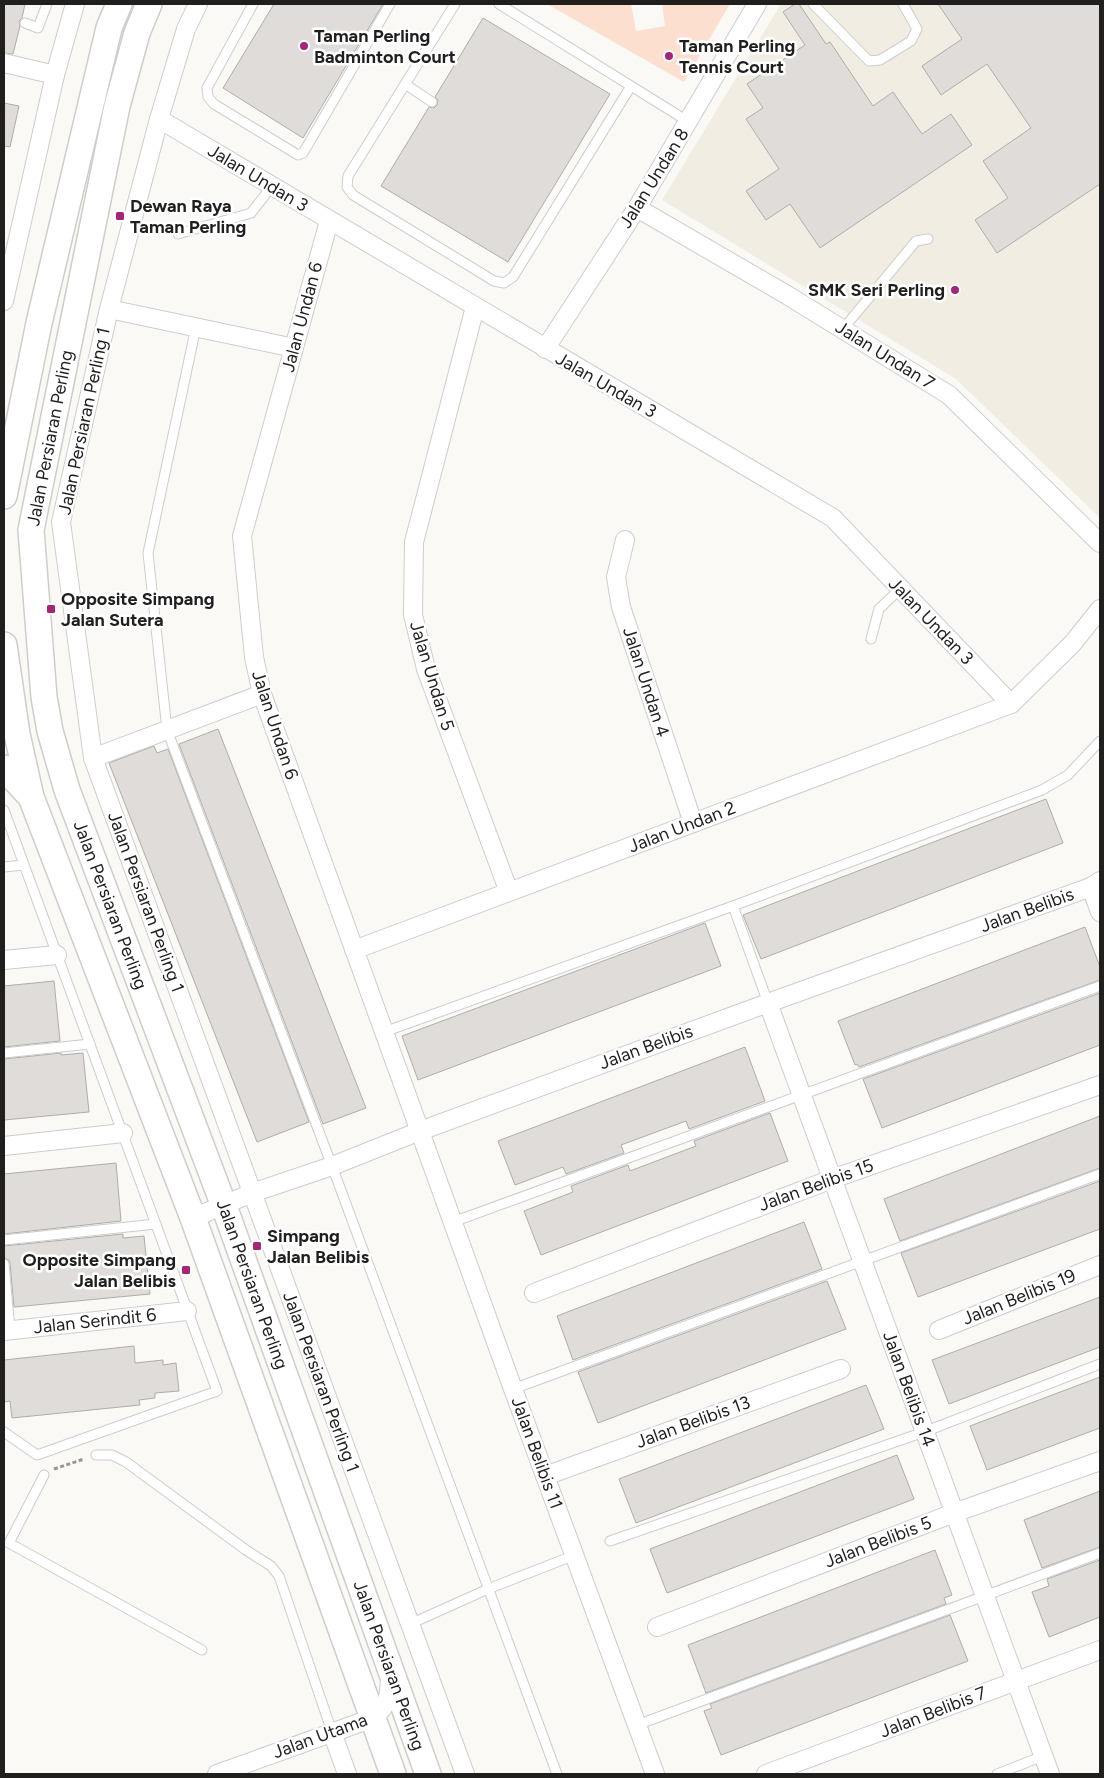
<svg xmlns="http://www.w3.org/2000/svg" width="1104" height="1778" viewBox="0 0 1104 1778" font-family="Figtree,sans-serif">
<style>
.built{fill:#f1ede3}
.green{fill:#fddfcf}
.building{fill:#dfdcd9;stroke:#afadaa}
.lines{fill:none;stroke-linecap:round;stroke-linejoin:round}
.lane-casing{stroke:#cecdca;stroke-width:11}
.street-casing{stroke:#cecdca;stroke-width:20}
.secondary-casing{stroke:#cecdca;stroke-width:28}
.path{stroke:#979694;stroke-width:3;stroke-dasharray:4 2.5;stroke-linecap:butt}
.lane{stroke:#fff;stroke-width:9}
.street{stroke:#fff;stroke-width:18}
.secondary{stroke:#fff;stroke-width:25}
.poi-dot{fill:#a52576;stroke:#fff;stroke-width:2}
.labels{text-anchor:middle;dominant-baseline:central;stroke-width:5;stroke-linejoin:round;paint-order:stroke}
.poi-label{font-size:18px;font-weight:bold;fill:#201f1e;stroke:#fff;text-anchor:start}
.street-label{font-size:18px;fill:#201f1e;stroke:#fff}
</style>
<rect width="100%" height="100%" fill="#faf9f5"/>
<path class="built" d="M781,4h319v514l-144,-139 -294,-179z"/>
<path class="green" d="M547,4h84l5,27 29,-5 -3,-22h68l-46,78z"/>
<g class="building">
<path d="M4,4h21l-3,14 -3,3 1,5 -7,28 -9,-1z"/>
<path d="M274,4h109l-80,134 -80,-50z"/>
<path d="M795,4h4l27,40 4,-2 43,64 20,-14 29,42 29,-20 21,31 -152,103 -30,-44 -24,16 -20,-29 33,-22 -33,-50 17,-11 -16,-24 58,-39 -22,-33z"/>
<path d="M938,4h162v180l-103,69 -22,-33 33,-22 -25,-37 48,-33 -44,-64 -46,31 -19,-29 40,-27z"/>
<path d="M483,18l127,76 -102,168 -127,-76 48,-79 5,1 3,-3 1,-5 -3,-3z"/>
<path d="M4,103l15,3 -9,41 -6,-1z"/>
<path d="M218,729l148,379 -43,16 -144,-380z"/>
<path d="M154,746l3,7 11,-4 141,373 -52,20 -148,-379z"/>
<path d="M1046,799l17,44 -302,116 -18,-44z"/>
<path d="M705,923l16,43 -303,114 -16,-44z"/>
<path d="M1085,927l15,40v13l-241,87 -2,-3 -2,1 -17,-44z"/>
<path d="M54,981l6,60 -56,6v-61z"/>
<path d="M1100,993v52l-218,83 -19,-49z"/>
<path d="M745,1047l20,54 -76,28 -3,-8 -65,24 3,8 -58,21 -3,-7 -48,18 -17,-44z"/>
<path d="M61,1053v2l22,-2 6,59 -85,8v-61z"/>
<path d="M770,1113l18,48 -247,94 -17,-44 49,-19 -2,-6 57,-21 2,6 66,-25 -2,-5z"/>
<path d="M1100,1116v52l-200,73 -16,-42z"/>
<path d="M116,1163l5,58 -117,13v-60z"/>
<path d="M1100,1181v48l-182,68 -17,-44z"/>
<path d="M804,1222l18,47 -249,91 -16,-44z"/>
<path d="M123,1234v4l21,-2 6,58 -136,13 -4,-44 -1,-3 -5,-2v-12z"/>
<path d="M827,1281l19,48 -248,94 -20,-51z"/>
<path d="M1100,1297v50l-151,57 -17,-44z"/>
<path d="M134,1346l1,17 28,-3v5l13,-2 3,28 -24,2v5l-16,2 1,5 -128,13 -2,-17 -6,1v-42z"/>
<path d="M1100,1377v51l-113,42 -17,-44z"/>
<path d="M866,1385l18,44 -248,94 -17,-44z"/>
<path d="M897,1455l17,44 -247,94 -17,-44z"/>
<path d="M1100,1491v56l-58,21 -18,-48z"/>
<path d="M935,1550l17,45 -8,3 2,6 -240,89 -18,-48z"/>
<path d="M1100,1560v57l-51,20 -17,-45 17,-6 -2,-7z"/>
<path d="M950,1615l18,46 -247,94 -17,-44 8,-3 -2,-4z"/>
</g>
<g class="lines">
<defs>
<g id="lane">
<path d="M253,4l-46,84 1,9 6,7 84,51 5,-2 3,-5 84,-144"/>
<path d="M455,4l-107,172 -1,11 6,8 141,86 10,2 9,-6 118,-191"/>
<path d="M499,4l190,118"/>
<path d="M813,4l56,57 11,-1 31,-19 6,-12 -14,-25"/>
<path d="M25,23l13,5 9,-24"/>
<path d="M405,84l27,18"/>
<path d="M178,234l73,-21 21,-27"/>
<path d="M196,327l-48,226 19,177 165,436 225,608"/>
<path d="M843,329l73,-88 12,-2"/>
<path d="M871,639l8,-30 21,-20"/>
<path d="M4,810l213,581 -180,64 -33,-23"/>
<path d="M4,867l20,-2"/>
<path d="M733,906l35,97"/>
<path d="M384,1032l349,-126 309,-116 26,-15 32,-34"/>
<path d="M4,1053l86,-9"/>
<path d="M453,1222l647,-236"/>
<path d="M4,1240l152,-16"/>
<path d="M4,1264l6,66"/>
<path d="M513,1389l587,-215"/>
<path d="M96,1455h16l14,7 120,88 25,16 8,10 53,156"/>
<path d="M44,1475l-35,68 193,107"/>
<path d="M610,1541l314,-109 176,-68"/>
<path d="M410,1624l78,-35 87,-34"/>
<path d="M637,1725l463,-172"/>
<path d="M997,1774l46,-18"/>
</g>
<g id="street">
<path d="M198,4l-12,25 -27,90 -50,190 -48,213 32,236 372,1016"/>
<path d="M4,63l51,12"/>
<path d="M159,119l674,399 178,186"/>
<path d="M637,208l150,87 162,100 151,148"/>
<path d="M329,221l-87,315 12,121 8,37 251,695 142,385"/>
<path d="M4,301l51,-226 20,-71"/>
<path d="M475,307l-61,235 -1,73 13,54 83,223"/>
<path d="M109,309l185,39"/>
<path d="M545,349l92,-141 120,-204"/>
<path d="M625,540l-9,37 5,30 72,216"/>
<path d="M93,758l169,-64"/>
<path d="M1091,887l9,25"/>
<path d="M354,950l657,-246 62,-61 27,-34"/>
<path d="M4,960l53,-5"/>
<path d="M768,1003l282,771"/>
<path d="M4,1146l119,-13"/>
<path d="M193,1218l59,-25 80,-27 88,-35 348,-128 323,-116 9,-6"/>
<path d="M534,1293l298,-114 268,-94"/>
<path d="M939,1330l161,-65"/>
<path d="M4,1331l183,-20"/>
<path d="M545,1476l296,-107"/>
<path d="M657,1627l297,-114 146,-52"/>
<path d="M332,1732l15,42"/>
<path d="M217,1774l156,-56c16,-14 16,-20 17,-40"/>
<path d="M766,1774l334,-124"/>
</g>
<g id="secondary">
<path id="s1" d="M149,4l-12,29 -20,73 -86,424 13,167 6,34 17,59 157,416 204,568"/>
<path d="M4,496l35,-173 70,-295 10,-24"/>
<path d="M4,645l13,89 14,63 162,421 200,556"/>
<path d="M4,768l27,29"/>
</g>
</defs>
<use href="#lane" class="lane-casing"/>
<use href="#street" class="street-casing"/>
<use href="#secondary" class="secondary-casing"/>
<path class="path" d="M54,1469l30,-10"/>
<use href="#lane" class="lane"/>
<use href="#street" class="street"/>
<use href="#secondary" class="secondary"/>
</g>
<g class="poi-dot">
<circle cx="304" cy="46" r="5"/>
<circle cx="669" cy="56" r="5"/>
<rect x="115" y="211" width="10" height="10" rx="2.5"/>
<circle cx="955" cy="290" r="5"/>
<rect x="46" y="604" width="10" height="10" rx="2.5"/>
<rect x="252" y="1241" width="10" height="10" rx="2.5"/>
<rect x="181" y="1265" width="10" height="10" rx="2.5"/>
</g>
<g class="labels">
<g class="poi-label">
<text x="314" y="36">Taman Perling<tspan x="314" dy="21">Badminton Court</tspan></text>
<text x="679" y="46">Taman Perling<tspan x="679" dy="21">Tennis Court</tspan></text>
<text x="130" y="206">Dewan Raya<tspan x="130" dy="21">Taman Perling</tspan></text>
<text x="945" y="290" text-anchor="end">SMK Seri Perling</text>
<text x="61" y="599">Opposite Simpang<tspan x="61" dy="21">Jalan Sutera</tspan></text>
<text x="267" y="1236">Simpang<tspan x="267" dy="21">Jalan Belibis</tspan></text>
<text x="176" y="1260" text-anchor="end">Opposite Simpang<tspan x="176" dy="21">Jalan Belibis</tspan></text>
</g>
<g class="street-label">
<text transform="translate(258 178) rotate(31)">Jalan Undan 3</text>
<text transform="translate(654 178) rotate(-58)">Jalan Undan 8</text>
<text transform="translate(302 317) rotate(-75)">Jalan Undan 6</text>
<text transform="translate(885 355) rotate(32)">Jalan Undan 7</text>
<text transform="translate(606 385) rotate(30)">Jalan Undan 3</text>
<text transform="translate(84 421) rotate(-78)">Jalan Persiaran Perling 1</text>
<text transform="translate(50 438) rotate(-79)">Jalan Persiaran Perling</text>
<text transform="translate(931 621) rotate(46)">Jalan Undan 3</text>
<text transform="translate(432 676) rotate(73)">Jalan Undan 5</text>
<text transform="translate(646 682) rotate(72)">Jalan Undan 4</text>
<text transform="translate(275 725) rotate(72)">Jalan Undan 6</text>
<text transform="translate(682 827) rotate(-21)">Jalan Undan 2</text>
<text transform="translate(146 902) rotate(70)">Jalan Persiaran Perling 1</text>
<text stroke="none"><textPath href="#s1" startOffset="926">Jalan Persiaran Perling</textPath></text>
<text transform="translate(1027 910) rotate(-20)">Jalan Belibis</text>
<text transform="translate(646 1047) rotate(-20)">Jalan Belibis</text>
<text transform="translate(816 1185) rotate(-20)">Jalan Belibis 15</text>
<text stroke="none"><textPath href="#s1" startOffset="1331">Jalan Persiaran Perling</textPath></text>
<text transform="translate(1019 1297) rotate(-22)">Jalan Belibis 19</text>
<text transform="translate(95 1321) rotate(-6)">Jalan Serindit 6</text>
<text transform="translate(321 1382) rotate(70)">Jalan Persiaran Perling 1</text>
<text transform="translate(909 1389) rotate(70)">Jalan Belibis 14</text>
<text transform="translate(693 1422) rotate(-20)">Jalan Belibis 13</text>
<text transform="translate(537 1453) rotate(70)">Jalan Belibis 11</text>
<text transform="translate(878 1542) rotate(-21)">Jalan Belibis 5</text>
<text stroke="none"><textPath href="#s1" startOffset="1736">Jalan Persiaran Perling</textPath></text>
<text transform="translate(933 1712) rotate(-21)">Jalan Belibis 7</text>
<text transform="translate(320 1736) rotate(-20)">Jalan Utama</text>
</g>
</g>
<rect width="1104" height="1778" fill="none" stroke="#201f1e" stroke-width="10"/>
</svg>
